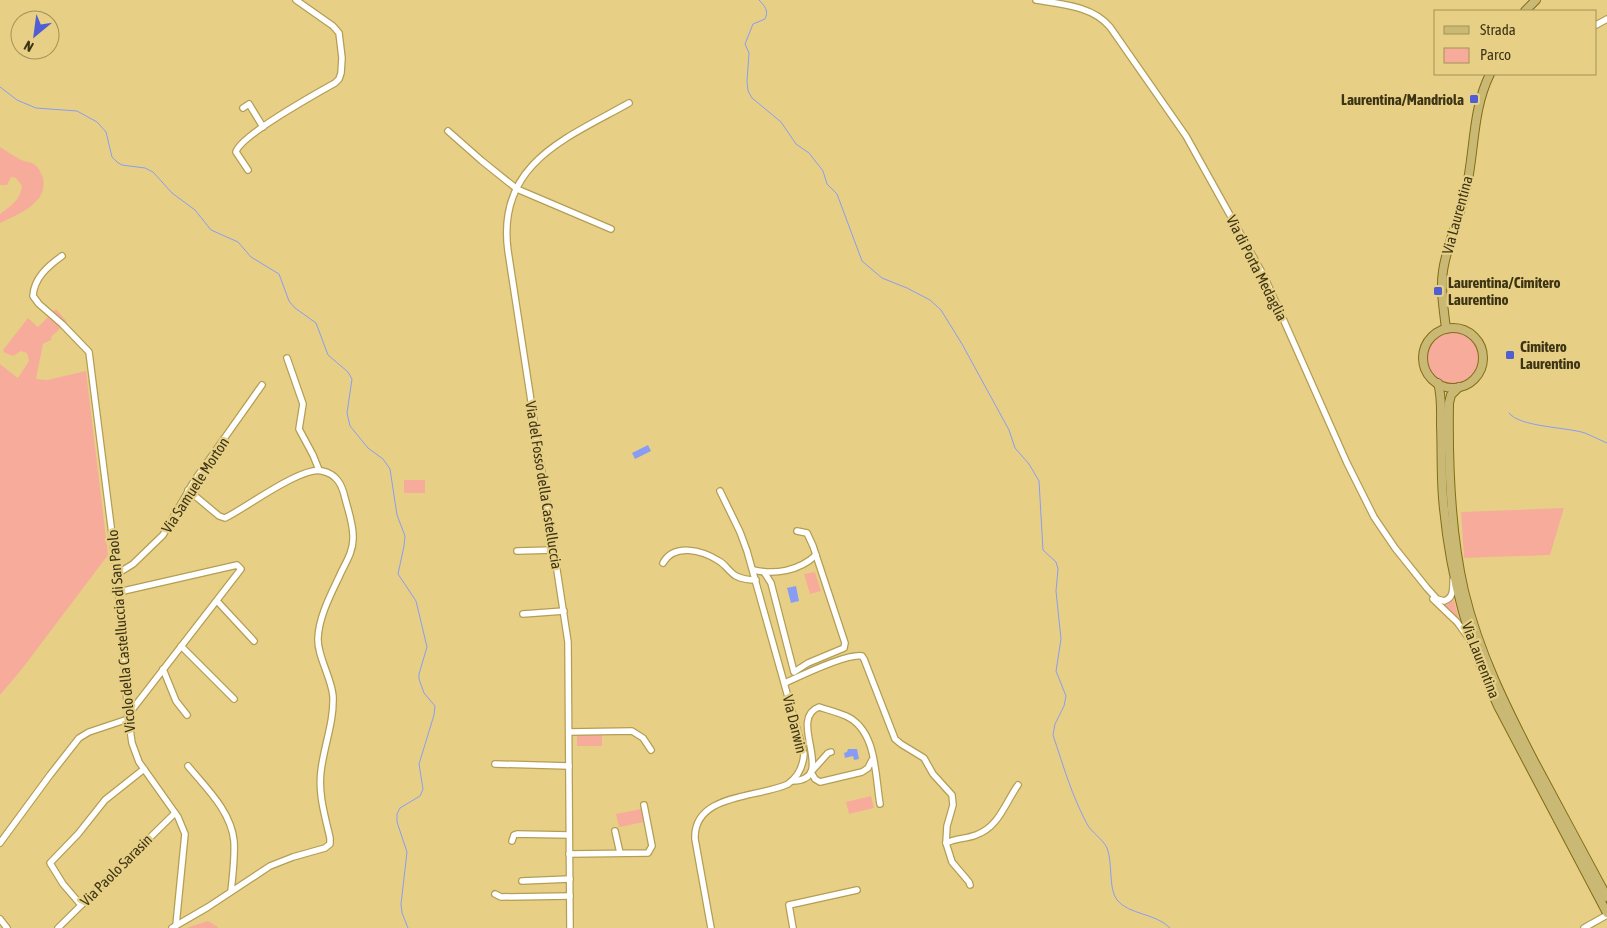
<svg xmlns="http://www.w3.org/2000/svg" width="1607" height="928" viewBox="0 0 1607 928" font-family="'Asap Condensed',sans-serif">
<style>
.green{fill:#f7ac9b}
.water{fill:#899cf5}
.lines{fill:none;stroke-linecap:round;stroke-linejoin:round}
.stream{stroke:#899cf5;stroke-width:1}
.minor-casing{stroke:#b49e54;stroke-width:8}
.major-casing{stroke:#826c17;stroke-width:10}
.minor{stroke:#fff;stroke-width:5.5}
.major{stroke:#cab974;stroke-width:8}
.poi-dot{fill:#505ed4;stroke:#e7d085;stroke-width:2}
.labels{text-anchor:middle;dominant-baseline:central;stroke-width:4.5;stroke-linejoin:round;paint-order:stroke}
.poi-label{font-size:15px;font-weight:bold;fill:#3d3415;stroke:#e7d085;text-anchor:start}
.street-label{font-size:15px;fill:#3d3415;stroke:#e7d085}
</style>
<rect width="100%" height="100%" fill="#e7d085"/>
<g class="green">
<path d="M0,147c7,4 16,11 24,14 4,1 8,1 11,4 4,3 6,8 8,13 6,25 -26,37 -43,45v-9c11,-8 20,-14 22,-28l-6,-8 -5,-1 -4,8h-7z"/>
<path d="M56,309l11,13 -15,14 -1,4 -8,4 -7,35 11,1 39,-9 22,184 -86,114 -22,26v-331l18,14 11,-17 -2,-8 -6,-2 -8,5 -8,-3 -2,-3 25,-32 10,9z"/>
<circle cx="1453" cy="358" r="26"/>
<rect x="404" y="480" width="21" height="13"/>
<path d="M1564,508l-14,47 -86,3 -3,-46z"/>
<path d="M815,572l6,19 -11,3 -6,-20z"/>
<path d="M1453,597l6,22h-1l-17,-16z"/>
<rect x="577" y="734" width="25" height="12"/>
<path d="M871,796l3,12 -25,6 -3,-12z"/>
<path d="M641,809l3,13 -25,5 -3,-13z"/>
<path d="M208,921l10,6v1h-32z"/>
</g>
<g class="water">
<path d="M648,445l3,6 -16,8 -3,-6z"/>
<path d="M796,586l3,15 -8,2 -4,-15z"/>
<path d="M848,749h9l2,10 -5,1 -1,-4 -8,2 -1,-5 3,-1z"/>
</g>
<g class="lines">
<g class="stream">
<path d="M759,0c6,6 10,11 6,19l-12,5 -8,20 4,9 -2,28 1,10 4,7 29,24 15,22 13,9 14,18 4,13 10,10 25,67 20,17 25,10 23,12 11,10 21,34 47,86 6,18 14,16 10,17 4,69 13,12 2,7 -2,22 5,48 -5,32 10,25 -2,10 -9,18 -2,11c10,30 19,61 34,89 5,9 15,14 20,24 6,15 1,40 10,52 12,15 39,13 53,28"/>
<path d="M0,87l17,13 19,8 41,3 20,11 9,10 6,25 5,5 5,3 23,3 8,4 19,21 23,17 16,20 27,12 13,15 28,17 10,27 6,7 21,15 12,32 20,17 4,7 -5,34 3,13 18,22 15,11 7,10 7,46 8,21 -1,10 -6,28 18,27 11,46 -8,27v5l5,14 11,13 -1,9 -15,49 4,25 -3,7 -20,12 -3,6v8l10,30 -6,52 1,9 6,15"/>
<path d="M1509,413c10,14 57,14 76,20 7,3 15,7 22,10"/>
</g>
<defs>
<g id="minor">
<path d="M1036,0c25,4 57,6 74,27l76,109 79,142 82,185 27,54 21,31 32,40 10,11 7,2c10,-3 9,-13 9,-21"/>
<path d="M1596,25l11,-6"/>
<path d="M243,108l6,-4 14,23"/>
<path d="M448,131l34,30 35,28 94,40"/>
<path d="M248,170l-12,-18c4,-16 81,-59 99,-69l4,-4 2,-6 1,-15 -3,-25 -6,-7 -37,-26"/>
<path d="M62,256c-14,10 -28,22 -29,40l6,8 23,20 27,28 28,222 11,141 4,28 7,19 39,55 7,17 -9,91"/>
<path d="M287,358l16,46 -4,25 14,26 6,15"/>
<path d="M517,551l37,-1"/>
<path d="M663,563c11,-20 39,-13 56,-2 7,4 10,11 17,15 6,3 13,4 20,4"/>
<path d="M753,570c22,5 46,1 63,-15"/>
<path d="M764,572l7,11 23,89 14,-9 36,-15 1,-5 -32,-97 -6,-13 -10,-2"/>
<path d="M117,574l16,-10 30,-29 31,-54 68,-96"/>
<path d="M119,592l118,-27 4,4 -113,146"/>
<path d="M1433,599l24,23 13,18"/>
<path d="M217,601l37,40"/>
<path d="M523,614l41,-3"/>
<path d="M181,646l53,53"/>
<path d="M163,669l13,32 11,14"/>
<path d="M785,683c15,-7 62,-30 77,-27l2,3 31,80 6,5 23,14 9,16 19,21 1,10 -6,21 -1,17 6,19 17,20 1,3"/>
<path d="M569,732l63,-1 11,7 8,12"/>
<path d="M831,752l-3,1 -17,19 4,7 5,3 42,-10 6,-4 4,-8"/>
<path d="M495,764l74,2"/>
<path d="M188,766c18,22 43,45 46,75 1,16 -1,33 -3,50"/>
<path d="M792,781c47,0 -6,-62 27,-74 9,3 18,5 27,9 31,14 29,59 34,88"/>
<path d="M615,831l5,22"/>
<path d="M512,841l2,-6 3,-1 52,1"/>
<path d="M0,843l50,-68 29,-37 10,-6 39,-13"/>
<path d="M946,843c10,-5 20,-4 30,-8 23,-8 29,-32 42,-50"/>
<path d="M569,854l79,-1 4,-7 -8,-41"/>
<path d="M522,881l48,-2"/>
<path d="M495,894l6,3 69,-1"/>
<path d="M81,905l-18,-21 -13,-21 28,-29 27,-34 39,-31"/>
<path d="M0,919l7,9"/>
<path d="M58,928l117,-115"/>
<path d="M172,928l36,-21 62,-41 23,-9 32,-9 5,-4v-6c-5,-22 -12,-44 -9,-67 3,-26 13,-48 12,-75 -2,-20 -16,-40 -15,-58 1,-21 12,-42 21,-61 5,-12 14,-24 14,-38 1,-13 -5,-29 -8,-41 -3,-13 -8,-24 -23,-27 -21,-5 -76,37 -97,47l-6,-2 -31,-26"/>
<path d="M570,928l-2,-286 -60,-391c-12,-88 59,-113 121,-148"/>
<path d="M711,928l-16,-89c-2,-46 64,-41 93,-55 10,-7 15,-18 16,-30l-57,-203 -7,-19 -20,-41"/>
<path d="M793,928l-4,-23 68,-15"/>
<path d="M1584,928l23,-13"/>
</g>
<g id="major">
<path d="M1525,11l11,-11"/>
<circle cx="1453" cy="358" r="30"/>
<path d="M1446,329c-2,-19 -6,-39 -3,-58 4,-28 17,-53 23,-81 9,-39 6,-80 24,-116"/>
<path d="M1438,383c4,14 3,27 3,42 1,24 0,49 2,73 6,73 24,143 56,210l108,205"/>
<path d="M1459,387l-8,8 -2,8c-1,62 1,127 15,188 15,62 42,116 71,172 24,45 48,89 72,134"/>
</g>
</defs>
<use href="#minor" class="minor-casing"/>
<use href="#major" class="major-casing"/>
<use href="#minor" class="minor"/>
<use href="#major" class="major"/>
</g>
<g class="poi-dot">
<rect x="1469" y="94" width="10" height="10" rx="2.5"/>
<rect x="1433" y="286" width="10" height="10" rx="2.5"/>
<rect x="1505" y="350" width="10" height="10" rx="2.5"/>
</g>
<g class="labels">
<g class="poi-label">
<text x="1464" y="99" text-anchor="end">Laurentina/Mandriola</text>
<text x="1448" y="282">Laurentina/Cimitero<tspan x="1448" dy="17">Laurentino</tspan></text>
<text x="1520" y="346">Cimitero<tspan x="1520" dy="17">Laurentino</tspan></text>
</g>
<g class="street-label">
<text transform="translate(1457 215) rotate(-75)">Via Laurentina</text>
<text transform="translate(1257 268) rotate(63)">Via di Porta Medaglia</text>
<text transform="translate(195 485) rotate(-57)">Via Samuele Morton</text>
<text transform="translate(544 485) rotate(81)">Via del Fosso della Castelluccia</text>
<text transform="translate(121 631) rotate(-95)">Vicolo della Castelluccia di San Paolo</text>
<text transform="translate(1481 660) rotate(69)">Via Laurentina</text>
<text transform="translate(795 724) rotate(76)">Via Darwin</text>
<text transform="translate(116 870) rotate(-45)">Via Paolo Sarasin</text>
</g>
</g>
<rect x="1434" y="10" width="162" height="65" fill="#e7d085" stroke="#a39258"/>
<rect x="1444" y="26" width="25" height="8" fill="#cab974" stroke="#a39258"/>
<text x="1480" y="35" font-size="15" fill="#3d3415">Strada</text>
<rect x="1444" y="48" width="25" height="15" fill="#f7ac9b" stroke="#a39258"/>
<text x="1480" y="60" font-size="15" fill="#3d3415">Parco</text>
<g transform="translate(35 35) rotate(209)"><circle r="24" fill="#e7d085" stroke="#a39258"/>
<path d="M0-4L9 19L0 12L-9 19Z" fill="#505ed4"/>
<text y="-8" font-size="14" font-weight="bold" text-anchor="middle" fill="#3d3415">N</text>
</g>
</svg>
